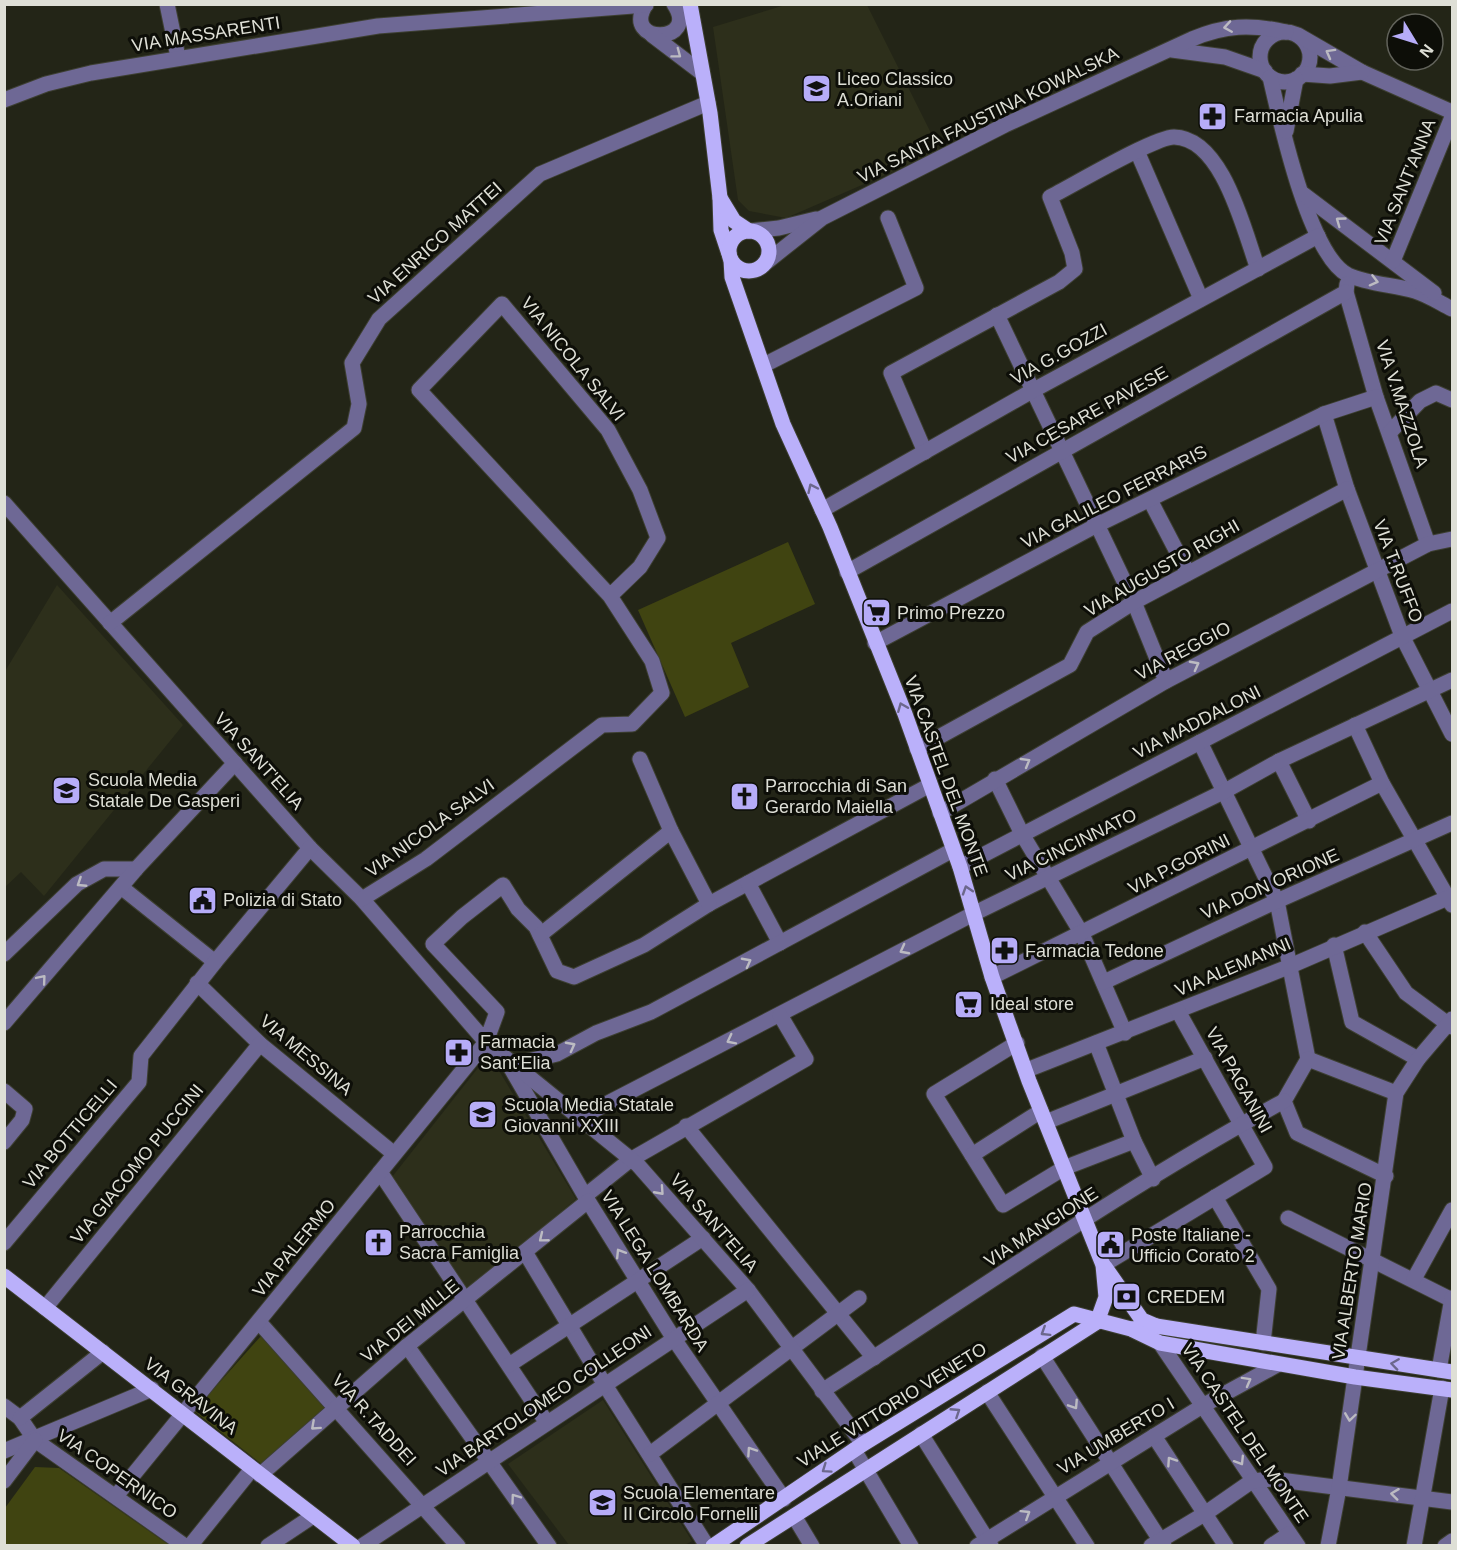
<svg xmlns="http://www.w3.org/2000/svg" width="1457" height="1550" viewBox="0 0 1457 1550" font-family="Helvetica,sans-serif">
<style>
.built{fill:#2d2f1b}
.green{fill:#404411}
.lines{fill:none;stroke-linecap:round;stroke-linejoin:round}
.minor-casing{stroke:#3d3f32;stroke-width:17}
.major-casing{stroke:#3d3f32;stroke-width:17}
.minor{stroke:#6e6895;stroke-width:15}
.major{stroke:#bab0fa;stroke-width:15}
.oneway{stroke:#bcbbc2}
.oneway2{stroke:#6c678d}
.labels{text-anchor:middle;dominant-baseline:central;stroke-width:6;stroke-linejoin:round;paint-order:stroke}
.street-label{font-size:18px;fill:#dedfd6;stroke:#0d0e08}
.poi-label{font-size:18px;fill:#dedfd6;stroke:#0d0e08;text-anchor:start}
</style>
<rect width="100%" height="100%" fill="#232517"/>
<g class="built">
<path d="M785,5h82l73,146 -154,67 -37,-7 -11,-11 -25,-173z"/>
<path d="M57,585l126,140 -139,171 -23,-24 -16,15 -1,-214z"/>
<path d="M489,1054l87,145 -111,94 -73,-116z"/>
<path d="M603,1400l89,141 -7,4h-116l-61,-81z"/>
</g>
<g class="green">
<path d="M788,542l27,62 -84,39 18,44 -64,30 -47,-107z"/>
<path d="M261,1336l67,72 -64,58 -70,-55z"/>
<path d="M35,1467l24,1 110,77h-164v-37z"/>
</g>
<g class="lines">
<defs>
<g id="minor">
<path d="M167,4l11,53"/>
<path d="M646,4c-26,42 55,40 28,0"/>
<circle cx="1285" cy="57" r="25"/>
<path d="M652,35l50,38"/>
<path d="M1298,35l64,37 90,40"/>
<path d="M1172,50l53,7 40,14"/>
<path d="M1302,74l28,2 32,-4"/>
<path d="M1270,77c10,43 39,178 78,198 20,9 46,10 67,16 13,4 25,12 37,18"/>
<path d="M4,100l42,-16 45,-11 287,-47 268,-21"/>
<path d="M1286,131l10,-52"/>
<path d="M1137,151l64,148"/>
<path d="M1303,194l131,99"/>
<path d="M749,231l30,-3 37,-9"/>
<path d="M1393,261l59,-144"/>
<path d="M764,264l58,-46 183,-93 187,-86c33,-14 59,-15 94,-7"/>
<path d="M1347,284l-1,8 30,105 52,147"/>
<path d="M997,315l137,287 32,79"/>
<path d="M764,365l152,-77 -28,-70"/>
<path d="M1324,414l23,75 55,147 50,98"/>
<path d="M1390,432l30,-31 16,-8 16,7"/>
<path d="M925,452l-34,-79 168,-91 16,-13 -3,-16 -22,-56c22,-11 104,-60 124,-60 49,1 70,94 84,132"/>
<path d="M1150,500l38,73"/>
<path d="M4,503l306,345 52,51 124,143 11,-30 -64,-68 29,-27 41,-32 15,24 18,18 21,44 17,6 70,-32 65,-41 221,-119"/>
<path d="M822,510l210,-119 286,-155"/>
<path d="M847,572l499,-280"/>
<path d="M110,623l244,-195 5,-24 -7,-41 27,-44 161,-145 168,-71"/>
<path d="M875,643l222,-118 227,-111 52,-17"/>
<path d="M1355,725l27,58 70,122"/>
<path d="M1200,742l77,159 31,158"/>
<path d="M917,749l153,-84 17,-33 47,-30 213,-113"/>
<path d="M640,759l31,72"/>
<path d="M1279,761l30,60"/>
<path d="M995,779l27,55 60,100 43,99"/>
<path d="M940,813l226,-132 262,-137 24,-5"/>
<path d="M960,867l492,-256"/>
<path d="M748,883l32,60"/>
<path d="M121,887l94,75"/>
<path d="M362,899l64,-40 176,-134 30,-1 30,-31 -10,-32 -42,-65 -191,-206 83,-86 106,126 32,60 18,48 -18,29 -30,29"/>
<path d="M1365,932l41,61 46,34"/>
<path d="M540,935l131,-104 38,73"/>
<path d="M1334,945l18,77 66,37"/>
<path d="M4,954l73,-70 27,-15h32"/>
<path d="M992,977l390,-194"/>
<path d="M1104,982l173,-81 175,-78"/>
<path d="M197,983l63,61 133,109"/>
<path d="M4,1023l132,-154 99,-106"/>
<path d="M1017,1043l-83,51 69,111 61,-37 70,-27"/>
<path d="M1096,1043l38,98 19,38"/>
<path d="M508,1063l77,133 89,143 110,160"/>
<path d="M516,1064l41,-10 39,-21 55,-21 302,-162"/>
<path d="M1027,1070l261,-103 164,-71"/>
<path d="M4,1091l21,18 -3,11 -18,22"/>
<path d="M581,1117l394,-204 250,-122 54,-30 173,-81"/>
<path d="M1046,1122l159,-64"/>
<path d="M686,1126l188,232"/>
<path d="M972,1155l69,-44"/>
<path d="M380,1172l167,251"/>
<path d="M1386,1176l-89,-43 -13,-32 24,-42 88,34"/>
<path d="M585,1196l45,-36 176,-101 -26,-44"/>
<path d="M1215,1197l54,92 -6,54"/>
<path d="M1288,1218l162,81"/>
<path d="M4,1243l135,-161 2,-26 74,-94 95,-114"/>
<path d="M525,1252l80,133 102,161"/>
<path d="M1103,1265l162,-98 -87,-156"/>
<path d="M1414,1279l38,-69"/>
<path d="M45,1308l215,-264"/>
<path d="M259,1322l199,224"/>
<path d="M1160,1343l138,203"/>
<path d="M407,1346l142,200"/>
<path d="M1042,1356l122,190"/>
<path d="M509,1365l194,-127"/>
<path d="M1439,1370l13,-72"/>
<path d="M822,1391c152,-97 302,-204 462,-290"/>
<path d="M987,1392l100,154"/>
<path d="M4,1406l16,12 15,22 150,106"/>
<path d="M20,1418l83,-66"/>
<path d="M921,1434l70,112"/>
<path d="M1154,1436l72,110"/>
<path d="M854,1450l57,96"/>
<path d="M4,1451l148,-62"/>
<path d="M650,1454l209,-156"/>
<path d="M260,1475l147,-129 181,-145"/>
<path d="M4,1481l31,-41"/>
<path d="M116,1496l370,-454 152,123 110,125 115,154"/>
<path d="M794,1516l18,30"/>
<path d="M190,1546l62,-77"/>
<path d="M268,1546l45,-30"/>
<path d="M362,1546l386,-256"/>
<path d="M977,1546l227,-141 73,-40"/>
<path d="M1151,1546l55,-33 46,-32 20,-2 180,23"/>
<path d="M1271,1546l18,-12"/>
<path d="M1328,1546l11,-58 57,-395 22,-34 34,-40"/>
<path d="M1414,1546l28,-158"/>
<path d="M1445,1546l7,-5"/>
</g>
<g id="major">
<path d="M690,4l20,109 10,85 1,32 8,24"/>
<path d="M720,198l14,23 15,10"/>
<circle cx="749" cy="251" r="20"/>
<path d="M731,260l1,17 51,147 47,103 75,187 55,153 32,110 37,104 74,184 3,32 -9,25"/>
<path d="M1105,1267l37,53 14,6"/>
<path d="M4,1276l349,270"/>
<path d="M1132,1329l24,-3 296,46"/>
<path d="M713,1546l150,-102 211,-130 57,15 29,14 195,34 97,13"/>
<path d="M747,1546l350,-224"/>
</g>
</defs>
<use href="#minor" class="minor-casing"/>
<use href="#major" class="major-casing"/>
<use href="#minor" class="minor"/>
<use href="#major" class="major"/>
</g>
<defs><path id="oneway-chevron" d="M-2-3.5L2.5 0L-2 3.5" fill="none" stroke-width="1.6" stroke-linecap="round" stroke-linejoin="round" transform="scale(1.5)"/></defs>
<g class="oneway">
<use href="#oneway-chevron" transform="translate(1228 27) rotate(171)"/>
<use href="#oneway-chevron" transform="translate(1330 53) rotate(-151)"/>
<use href="#oneway-chevron" transform="translate(677 54) rotate(37)"/>
<use href="#oneway-chevron" transform="translate(1340 221) rotate(-144)"/>
<use href="#oneway-chevron" transform="translate(1374 281) rotate(14)"/>
<use href="#oneway-chevron" transform="translate(1195 665) rotate(-28)"/>
<use href="#oneway-chevron" transform="translate(1026 762) rotate(-30)"/>
<use href="#oneway-chevron" transform="translate(81 883) rotate(147)"/>
<use href="#oneway-chevron" transform="translate(904 950) rotate(152)"/>
<use href="#oneway-chevron" transform="translate(747 962) rotate(-28)"/>
<use href="#oneway-chevron" transform="translate(42 979) rotate(-50)"/>
<use href="#oneway-chevron" transform="translate(731 1040) rotate(153)"/>
<use href="#oneway-chevron" transform="translate(571 1046) rotate(-28)"/>
<use href="#oneway-chevron" transform="translate(660 1191) rotate(48)"/>
<use href="#oneway-chevron" transform="translate(543 1238) rotate(141)"/>
<use href="#oneway-chevron" transform="translate(620 1253) rotate(-122)"/>
<use href="#oneway-chevron" transform="translate(1247 1381) rotate(-29)"/>
<use href="#oneway-chevron" transform="translate(1074 1405) rotate(57)"/>
<use href="#oneway-chevron" transform="translate(1350 1417) rotate(98)"/>
<use href="#oneway-chevron" transform="translate(315 1426) rotate(138)"/>
<use href="#oneway-chevron" transform="translate(751 1451) rotate(-124)"/>
<use href="#oneway-chevron" transform="translate(1171 1461) rotate(-124)"/>
<use href="#oneway-chevron" transform="translate(1240 1461) rotate(58)"/>
<use href="#oneway-chevron" transform="translate(1395 1494) rotate(-173)"/>
<use href="#oneway-chevron" transform="translate(515 1498) rotate(-126)"/>
<use href="#oneway-chevron" transform="translate(1026 1514) rotate(-32)"/>
</g>
<g class="oneway2">
<use href="#oneway-chevron" transform="translate(812 488) rotate(-115)"/>
<use href="#oneway-chevron" transform="translate(902 707) rotate(-112)"/>
<use href="#oneway-chevron" transform="translate(967 890) rotate(-108)"/>
<use href="#oneway-chevron" transform="translate(1045 1332) rotate(148)"/>
<use href="#oneway-chevron" transform="translate(1395 1364) rotate(-172)"/>
<use href="#oneway-chevron" transform="translate(956 1412) rotate(-33)"/>
<use href="#oneway-chevron" transform="translate(826 1469) rotate(145)"/>
</g>
<defs>
<symbol id="school-square" viewBox="-11 -11 22 22"><rect x="-9" y="-9" width="18" height="18" rx="4" fill="#b6acf8" stroke="#0d0e08"/><path d="M0-5L7-2L0 1L-7-2ZM-4 1L0 2.5L4 1V4Q0 6-4 4Z" fill="#111"/></symbol>
<symbol id="pharmacy-square" viewBox="-11 -11 22 22"><rect x="-9" y="-9" width="18" height="18" rx="4" fill="#b6acf8" stroke="#0d0e08"/><path d="M-2-6h4v4h4v4h-4v4h-4v-4h-4v-4h4Z" fill="#111"/></symbol>
<symbol id="supermarket-square" viewBox="-11 -11 22 22"><rect x="-9" y="-9" width="18" height="18" rx="4" fill="#b6acf8" stroke="#0d0e08"/><path d="M-6-5.5h2.5l.6 2H6L4.5 2H-2.5L-4.4-4H-6ZM-1.5 3.2a1.3 1.3 0 1 0 .1 0ZM3 3.2a1.3 1.3 0 1 0 .1 0Z" fill="#111"/></symbol>
<symbol id="church-square" viewBox="-11 -11 22 22"><rect x="-9" y="-9" width="18" height="18" rx="4" fill="#b6acf8" stroke="#0d0e08"/><path d="M-1.2-6h2.4v3.5h3.3v2.4h-3.3V6h-2.4V-.1h-3.3v-2.4h3.3Z" fill="#111"/></symbol>
<symbol id="civic-square" viewBox="-11 -11 22 22"><rect x="-9" y="-9" width="18" height="18" rx="4" fill="#b6acf8" stroke="#0d0e08"/><path d="M-.6-6.5H3V-4.5H.6V-3L4-1V1h2V6H-6V1h2V-1L-.6-3ZM-1.2 2.5V6h2.4V2.5Z" fill="#111"/></symbol>
<symbol id="bank-square" viewBox="-11 -11 22 22"><rect x="-9" y="-9" width="18" height="18" rx="4" fill="#b6acf8" stroke="#0d0e08"/><path d="M-6-4H6V4H-6ZM0-2.3a2.3 2.3 0 1 0 0 4.6a2.3 2.3 0 1 0 0-4.6Z" fill="#111"/></symbol>
</defs>
<g fill-rule="evenodd">
<use href="#school-square" x="800" y="72" width="33" height="33"/>
<use href="#pharmacy-square" x="1196" y="100" width="33" height="33"/>
<use href="#supermarket-square" x="860" y="596" width="33" height="33"/>
<use href="#school-square" x="50" y="774" width="33" height="33"/>
<use href="#church-square" x="728" y="780" width="33" height="33"/>
<use href="#civic-square" x="186" y="884" width="33" height="33"/>
<use href="#pharmacy-square" x="988" y="934" width="33" height="33"/>
<use href="#supermarket-square" x="952" y="988" width="33" height="33"/>
<use href="#pharmacy-square" x="442" y="1036" width="33" height="33"/>
<use href="#school-square" x="466" y="1098" width="33" height="33"/>
<use href="#church-square" x="362" y="1226" width="33" height="33"/>
<use href="#civic-square" x="1094" y="1228" width="33" height="33"/>
<use href="#bank-square" x="1110" y="1280" width="33" height="33"/>
<use href="#school-square" x="586" y="1486" width="33" height="33"/>
</g>
<g class="labels">
<g class="street-label">
<text transform="translate(206 34) rotate(-9)">VIA MASSARENTI</text>
<text transform="translate(988 115) rotate(-26)">VIA SANTA FAUSTINA KOWALSKA</text>
<text transform="translate(1405 182) rotate(-68)">VIA SANT'ANNA</text>
<text transform="translate(435 243) rotate(-42)">VIA ENRICO MATTEI</text>
<text transform="translate(1059 354) rotate(-29)">VIA G.GOZZI</text>
<text transform="translate(573 359) rotate(51)">VIA NICOLA SALVI</text>
<text transform="translate(1402 404) rotate(72)">VIA V.MAZZOLA</text>
<text transform="translate(1087 415) rotate(-29)">VIA CESARE PAVESE</text>
<text transform="translate(1114 497) rotate(-27)">VIA GALILEO FERRARIS</text>
<text transform="translate(1162 568) rotate(-30)">VIA AUGUSTO RIGHI</text>
<text transform="translate(1398 571) rotate(69)">VIA T.RUFFO</text>
<text transform="translate(1183 651) rotate(-28)">VIA REGGIO</text>
<text transform="translate(1197 722) rotate(-27)">VIA MADDALONI</text>
<text transform="translate(259 761) rotate(48)">VIA SANT'ELIA</text>
<text transform="translate(946 776) rotate(70)">VIA CASTEL DEL MONTE</text>
<text transform="translate(430 828) rotate(-36)">VIA NICOLA SALVI</text>
<text transform="translate(1071 845) rotate(-26)">VIA CINCINNATO</text>
<text transform="translate(1179 864) rotate(-27)">VIA P.GORINI</text>
<text transform="translate(1270 884) rotate(-24)">VIA DON ORIONE</text>
<text transform="translate(1233 967) rotate(-23)">VIA ALEMANNI</text>
<text transform="translate(306 1055) rotate(40)">VIA MESSINA</text>
<text transform="translate(1239 1080) rotate(61)">VIA PAGANINI</text>
<text transform="translate(70 1134) rotate(-50)">VIA BOTTICELLI</text>
<text transform="translate(137 1164) rotate(-51)">VIA GIACOMO PUCCINI</text>
<text transform="translate(714 1223) rotate(49)">VIA SANT'ELIA</text>
<text transform="translate(1041 1227) rotate(-33)">VIA MANGIONE</text>
<text transform="translate(294 1248) rotate(-51)">VIA PALERMO</text>
<text transform="translate(655 1271) rotate(58)">VIA LEGA LOMBARDA</text>
<text transform="translate(1352 1271) rotate(-81)">VIA ALBERTO MARIO</text>
<text transform="translate(410 1321) rotate(-39)">VIA DEI MILLE</text>
<text transform="translate(191 1396) rotate(38)">VIA GRAVINA</text>
<text transform="translate(544 1401) rotate(-34)">VIA BARTOLOMEO COLLEONI</text>
<text transform="translate(892 1405) rotate(-32)">VIALE VITTORIO VENETO</text>
<text transform="translate(374 1420) rotate(48)">VIA R.TADDEI</text>
<text transform="translate(1245 1433) rotate(56)">VIA CASTEL DEL MONTE</text>
<text transform="translate(1116 1436) rotate(-31)">VIA UMBERTO I</text>
<text transform="translate(117 1474) rotate(35)">VIA COPERNICO</text>
</g>
<g class="poi-label">
<text x="837" y="79">Liceo Classico<tspan x="837" dy="21">A.Oriani</tspan></text>
<text x="1234" y="116">Farmacia Apulia</text>
<text x="897" y="613">Primo Prezzo</text>
<text x="88" y="780">Scuola Media<tspan x="88" dy="21">Statale De Gasperi</tspan></text>
<text x="765" y="786">Parrocchia di San<tspan x="765" dy="21">Gerardo Maiella</tspan></text>
<text x="223" y="900">Polizia di Stato</text>
<text x="1025" y="951">Farmacia Tedone</text>
<text x="990" y="1004">Ideal store</text>
<text x="480" y="1042">Farmacia<tspan x="480" dy="21">Sant'Elia</tspan></text>
<text x="504" y="1105">Scuola Media Statale<tspan x="504" dy="21">Giovanni XXIII</tspan></text>
<text x="399" y="1232">Parrocchia<tspan x="399" dy="21">Sacra Famiglia</tspan></text>
<text x="1131" y="1235">Poste Italiane -<tspan x="1131" dy="21">Ufficio Corato 2</tspan></text>
<text x="1147" y="1297">CREDEM</text>
<text x="623" y="1493">Scuola Elementare<tspan x="623" dy="21">II Circolo Fornelli</tspan></text>
</g>
</g>
<rect width="1457" height="1550" fill="none" stroke="#dedfd6" stroke-width="12"/>
<g transform="translate(1415 42) rotate(128)"><circle r="28" fill="#0d0e08" stroke="#61625a" stroke-width="1.5"/>
<path d="M0-4.5L10 22L0 15L-10 22Z" fill="#b6acf8"/>
<text y="-9" font-size="16" font-weight="bold" text-anchor="middle" fill="#dedfd6">N</text>
</g>
</svg>
